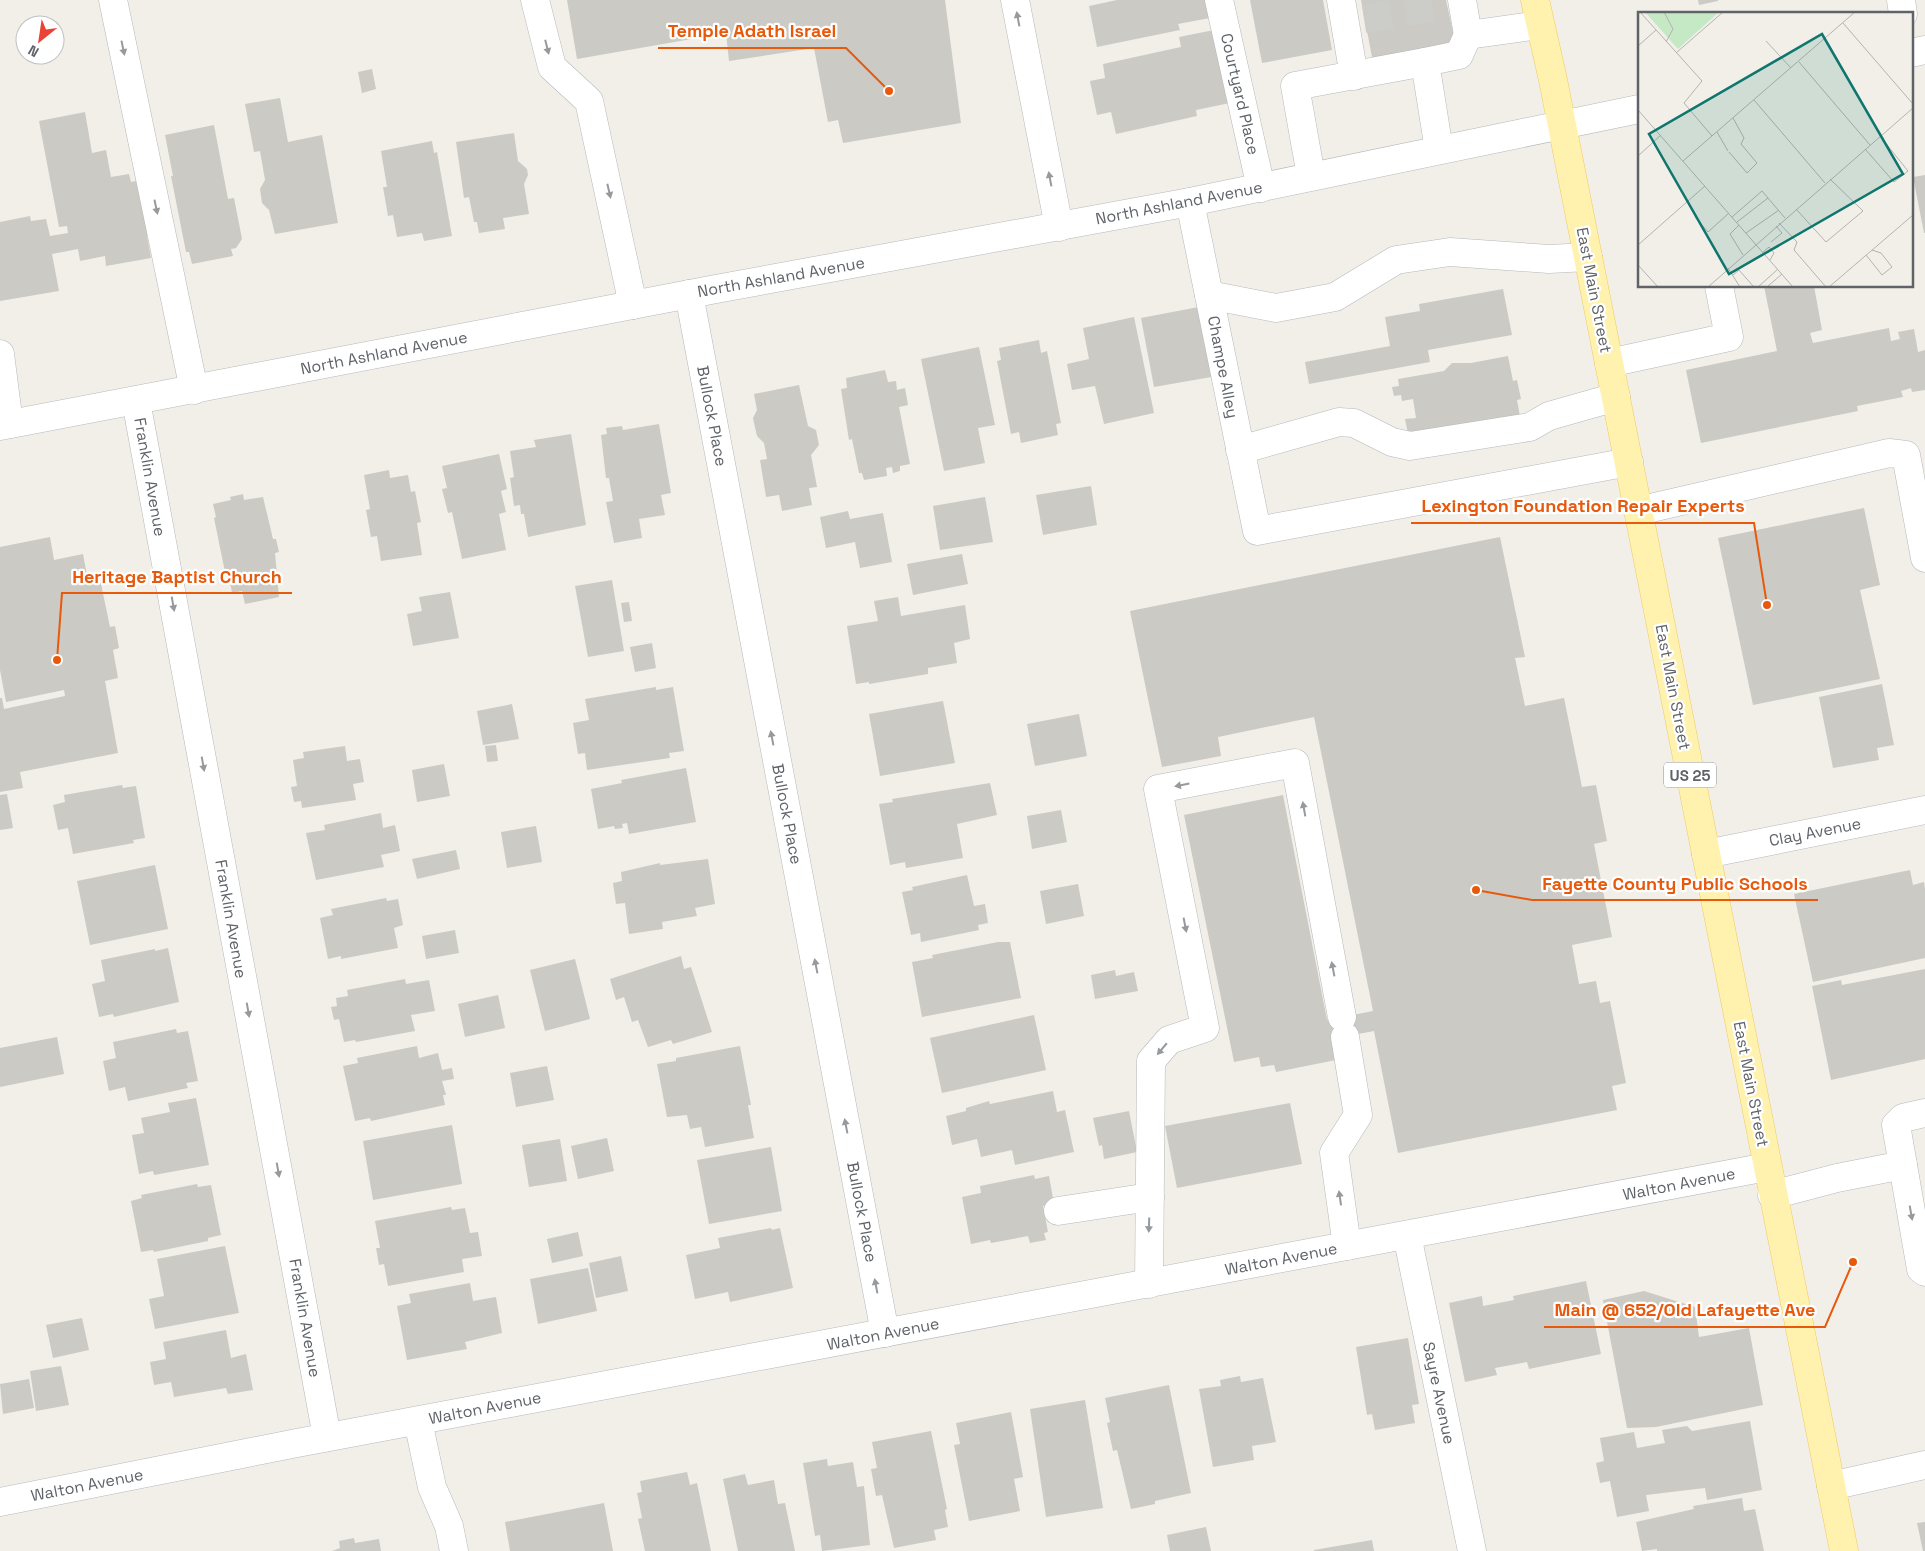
<svg xmlns="http://www.w3.org/2000/svg" width="1925" height="1551" viewBox="0 0 1925 1551" font-family="'Space Grotesk',sans-serif">
<style>
.building{fill:#cccac5}
.lines{fill:none;stroke-linecap:round;stroke-linejoin:round}
.minor-tunnel{stroke:#ccccc8;stroke-width:28;stroke-dasharray:28 14;stroke-linecap:butt}
.minor-casing{stroke:#b5b8bc;stroke-width:29}
.major-casing{stroke:#f2c960;stroke-width:29}
.minor{stroke:#fff;stroke-width:28}
.major{stroke:#fff2af;stroke-width:28}
.oneway{fill:#979a9d}
.labels{text-anchor:middle;dominant-baseline:central;stroke-width:4.5;stroke-linejoin:round;paint-order:stroke}
.shield{fill:#fff;stroke:#8f9295;stroke-width:1}
.shield-label{font-size:15px;font-weight:bold;fill:#5f6368}
.street-label{font-size:16px;fill:#5f6368;stroke:#fff}
.inset-road{fill:none;stroke:#b3b3b1;stroke-width:1}
.view{fill:#0f766e;fill-opacity:0.15;stroke:#0f766e;stroke-width:2.5}
.inset-edge{fill:none;stroke:#5f6368;stroke-width:2.5}
.leader{fill:none;stroke:#e8590c;stroke-width:2}
.callout-dot{fill:#e8590c;stroke:#fff;stroke-width:2}
.callout-label{font-size:18px;text-anchor:middle;font-weight:bold;fill:#e8590c;stroke:#fff;stroke-width:4.5;stroke-linejoin:round;paint-order:stroke}
</style>
<rect width="100%" height="100%" fill="#f1efe8"/>
<g class="building">
<path d="M567,0h378l16,123 -118,20 -5,-23 -10,2 -14,-74 -85,13 -3,-28 -149,26z"/>
<path d="M1117,0h89l4,18 -32,6 2,6 -83,17 -8,-41z"/>
<path d="M1250,0h73l9,50 -70,13z"/>
<path d="M1361,0h85l10,46 -83,16z"/>
<path d="M1698,0h20v1l-19,4z"/>
<path d="M1214,30l16,73 -34,7 1,6 -81,18 -5,-22 -14,3 -7,-34 15,-3 -2,-14 78,-17 -2,-10z"/>
<path d="M372,69l4,20 -14,4 -4,-21z"/>
<path d="M280,98l8,44 34,-7 16,88 -63,11 -6,-24 -7,-7 -2,-14 5,-9 -5,-29 -6,1 -9,-48z"/>
<path d="M85,112l7,41 14,-3 5,27 18,-3 2,8 5,-1 5,22 5,-1 7,33 -6,1 4,22 -45,8 -1,-10 -25,5 -2,-12 -26,5 7,37 -59,10v-79l30,-6 1,5 15,-2 4,17 18,-3 -1,-7 -8,1 -20,-106z"/>
<path d="M214,125l14,74 6,-1 8,41 -6,9 -5,1 2,7 -41,8 -3,-12h-3l-15,-76h2l-8,-41z"/>
<path d="M514,133l4,28 9,8 1,6 -4,9 5,30 -26,4 2,11 -26,4 -2,-11h-3l-5,-25 -5,1 -8,-56z"/>
<path d="M432,141l2,12 3,-1 15,84 -28,5 -2,-8 -25,4 -4,-22 -5,1 -5,-29h4l-6,-36z"/>
<path d="M1925,175v58h-1l-11,-56z"/>
<path d="M1764,286h50l8,44 -12,3 3,10 76,-15 2,13 9,-2 -2,-7 16,-3 4,23 7,-2v40l-13,2 -1,-4 -10,3 2,6 -46,9 1,5 -157,32 -15,-73 91,-19z"/>
<path d="M1503,289l9,46 -84,15 2,12 -121,22 -4,-22 85,-16 -5,-29 35,-6 -1,-7z"/>
<path d="M1204,306l13,70 -63,11 -13,-69z"/>
<path d="M1134,317l20,96 -50,11 -9,-38 -23,4 -5,-26 22,-5 -6,-31z"/>
<path d="M1039,340l2,13 6,-2 14,72 -5,1 2,11 -37,8 -2,-11 -8,2 -14,-73 4,-1 -2,-12z"/>
<path d="M979,347l16,78 -17,3 7,35 -41,8 -23,-112z"/>
<path d="M1508,356l5,25 4,-1 4,19 -4,1 3,16 -112,18 -3,-15 11,-1 -3,-19 -11,2 -1,-6 -7,1 -2,-9 7,-1 -1,-7 46,-8 8,-8h19z"/>
<path d="M885,370l3,12 8,-1 1,9 8,-2 3,17 -9,2 11,57 -10,2v5l-7,2 -1,-6 -6,1 1,8 -23,4 -2,-7h-3l-7,-34 -3,1 -8,-51 6,-1 -1,-10z"/>
<path d="M799,385l9,41 8,4 3,15 -8,10 6,32 -8,1 3,17 -30,6 -3,-16 -13,2 -6,-37 7,-1 -3,-16 -7,-7 -4,-18 4,-8 -3,-16z"/>
<path d="M659,424l12,69 -10,2 4,20 -26,4 3,19 -28,5 -8,-41 7,-1 -4,-23h-3l-5,-43 6,-1 -1,-6 16,-2 1,4z"/>
<path d="M571,434l15,91 -58,12 -4,-23h-3l-1,-9 -6,1 -4,-28 4,-1 -4,-26 26,-4 -2,-7z"/>
<path d="M499,454l8,35 -6,2 5,21 -7,2 7,36 -44,9 -10,-47 -4,1 -6,-24 5,-1 -5,-22z"/>
<path d="M389,470l1,8 18,-3 3,17 4,-1 6,31 -4,1 5,32 -41,6 -4,-25 -6,1 -5,-27 4,-1 -6,-34z"/>
<path d="M1091,486l6,39 -54,10 -7,-40z"/>
<path d="M243,494l1,6 19,-3 10,42h3l3,13 -4,1 4,44 -34,7 -3,-13 -10,2 -3,-17 -3,1 -12,-59 2,-1 -3,-13 18,-4 -1,-3z"/>
<path d="M985,497l8,45 -53,8 -7,-44z"/>
<path d="M1864,508l16,77 -20,5 20,89 -127,26 -35,-167z"/>
<path d="M848,511l2,8 33,-6 9,49 -32,6 -5,-26 -29,6 -6,-31z"/>
<path d="M50,537l4,23 29,-6 5,27 12,-2 10,48 5,-1 4,22 -6,2 5,28 -13,3 13,72 -98,19 3,16 -23,4v-94h2l2,11 61,-13 -1,-6 -58,12 -6,-32v-123z"/>
<path d="M1500,537l25,120 -10,1 10,48 39,-8 18,89 14,-2 11,56 -13,3 18,93 -40,8 7,39 17,-3 4,22 10,-2 16,82 -14,3 5,24 -219,43 -24,-122 -42,8 4,21 -60,12 -2,-7 -13,2 -2,-10 -25,5 -50,-247 99,-20 44,225 46,-9 -59,-294 -96,20 3,19 -59,11 -32,-156z"/>
<path d="M962,554l6,30 -55,11 -6,-31z"/>
<path d="M612,580l12,71 -36,6 -13,-71z"/>
<path d="M450,592l9,46 -46,8 -6,-32 15,-3 -3,-14z"/>
<path d="M898,597l3,19 64,-11 5,34 -16,4 3,20 -29,5v6l-59,10v-2l-13,2 -9,-58 31,-5 -4,-20z"/>
<path d="M629,602l3,19 -8,1 -3,-19z"/>
<path d="M652,643l4,25 -21,4 -5,-25z"/>
<path d="M1882,684l12,61 -17,3 2,12 -46,8 -14,-71z"/>
<path d="M656,687v3l17,-3 11,64 -15,2 1,5 -83,12 -2,-17 -7,1 -5,-31 16,-3 -4,-21z"/>
<path d="M943,701l12,62 -75,13 -11,-62z"/>
<path d="M512,704l7,35 -36,6 -6,-34z"/>
<path d="M1079,714l8,42 -52,10 -8,-42z"/>
<path d="M496,745l2,16 -11,1 -2,-16z"/>
<path d="M345,746l2,15 13,-2 4,23 -11,2 3,16 -54,8 -1,-7 -7,1 -3,-15 6,-1 -4,-26 11,-2 -1,-6z"/>
<path d="M444,764l6,32 -33,6 -5,-32z"/>
<path d="M686,768l10,54 -67,12 -2,-11 -5,1 1,4 -8,1 -1,-3 -16,3 -7,-40 31,-6 -1,-3z"/>
<path d="M990,783l7,32 -40,9 6,34 -57,10 -1,-6 -15,3 -11,-61 14,-2 -1,-3z"/>
<path d="M122,785l1,3 13,-2 9,52 -12,2 1,3 -61,11 -5,-26 -10,2 -5,-25 12,-3 -1,-7z"/>
<path d="M7,794l6,34 -13,2v-35z"/>
<path d="M1061,810l6,32 -35,7 -5,-33z"/>
<path d="M381,813l2,15 12,-3 5,26 -19,4 3,12 -68,13 -10,-47 19,-3 -1,-5z"/>
<path d="M536,826l6,36 -35,6 -6,-36z"/>
<path d="M456,850l4,19 -43,10 -5,-20z"/>
<path d="M708,859l7,45 -20,4 2,8 -35,6 1,7 -34,5 -4,-31 -9,1 -3,-21 9,-2 -1,-9 39,-9v2z"/>
<path d="M155,865l13,64 -78,16 -13,-64z"/>
<path d="M1910,870l3,15 11,-3 1,7v69l-112,24 -19,-88z"/>
<path d="M967,875l7,31 11,-2 3,19 -10,2 1,5 -58,12 -1,-9 -9,2 -9,-43 11,-2 -1,-3z"/>
<path d="M1078,884l6,32 -38,8 -6,-33z"/>
<path d="M386,898l1,3 11,-2 5,26 -9,3 4,20 -57,11v-3l-13,3 -8,-41 13,-3 -2,-6z"/>
<path d="M455,930l4,23 -33,6 -4,-23z"/>
<path d="M998,942h12l11,56 -99,19 -10,-55 21,-4 -1,-3z"/>
<path d="M168,948l11,54 -65,15 -1,-3 -14,3 -7,-33 13,-3 -4,-21 54,-11v2z"/>
<path d="M681,956l3,13 7,-2 21,65 -39,12 -2,-4 -23,7 -10,-27 -6,2 -8,-25 -8,3 -6,-21z"/>
<path d="M575,959l15,60 -45,12 -15,-61z"/>
<path d="M1925,969v90l-94,21 -19,-94 29,-6 1,5z"/>
<path d="M1115,970l1,6 18,-4 4,19 -43,8 -4,-24z"/>
<path d="M405,979l1,5 23,-4 6,31 -24,4 4,16 -59,11 -1,-2 -11,2 -5,-23 -5,1 -3,-13 6,-1 -1,-8 12,-2 -1,-6z"/>
<path d="M498,995l7,33 -40,9 -7,-33z"/>
<path d="M1034,1015l12,55 -104,23 -12,-55z"/>
<path d="M176,1029l1,4 11,-2 10,50 -12,2 2,5 -60,13 -3,-14 -16,4 -6,-30 13,-3 -3,-16z"/>
<path d="M57,1037l7,37 -64,13v-39z"/>
<path d="M417,1046l2,12 19,-5 4,17 10,-2 2,11 -12,2 4,14h-3l2,10 -74,16 -1,-3 -15,3 -12,-55 15,-3 -1,-5z"/>
<path d="M740,1046l11,59h-3l6,33 -49,9 -4,-20 -11,2 -3,-14 -20,2 -10,-53 19,-3v-3z"/>
<path d="M547,1066l7,34 -38,7 -6,-34z"/>
<path d="M1053,1091l4,21 8,-2 9,42 -59,13 -3,-15 -31,7 -4,-18 -25,6 -6,-29 20,-5v-3l23,-7 1,3z"/>
<path d="M196,1098l13,67 -55,10 -1,-4 -14,3 -7,-39 12,-2 -3,-15 29,-6 -2,-9z"/>
<path d="M1290,1103l12,61 -125,24 -12,-62z"/>
<path d="M1129,1111l8,41 -33,7 -2,-14 -3,1 -6,-28z"/>
<path d="M452,1125l10,59 -89,16 -10,-59z"/>
<path d="M607,1138l7,33 -36,8 -7,-33z"/>
<path d="M560,1139l7,42 -38,6 -7,-42z"/>
<path d="M771,1147l11,64 -73,13 -12,-64z"/>
<path d="M1034,1175l1,4 14,-3 5,28 -11,2 5,26 -4,1 2,7 -16,3 -2,-7 -37,7 -1,-3 -19,4 -9,-47 19,-4 -1,-7z"/>
<path d="M197,1184l1,3 13,-2 10,50 -13,3v3l-54,11 -1,-2 -12,2 -10,-51 11,-3 -1,-3z"/>
<path d="M451,1207l1,3 13,-2 5,25 8,-1 4,24 -20,3 2,13 -76,14 -4,-22 -5,1 -3,-17h4l-5,-27z"/>
<path d="M771,1228l1,2 8,-2 13,60 -63,14 -2,-10 -33,7 -9,-44 34,-7 -2,-10z"/>
<path d="M578,1232l5,24 -31,7 -5,-24z"/>
<path d="M225,1246l14,67 -84,16 -6,-30 15,-3 -7,-37z"/>
<path d="M621,1256l7,35 -32,7 -7,-35z"/>
<path d="M588,1268l9,43 -59,13 -8,-45z"/>
<path d="M1586,1281l15,73 -72,15 -2,-7 -32,6 2,7 -32,7 -16,-79 33,-7 1,10 31,-6 -1,-4z"/>
<path d="M470,1283l3,18 23,-4 6,36 -37,9 2,7 -60,11 -10,-54 14,-3 -2,-9z"/>
<path d="M1644,1291l51,16 4,30 50,-9 14,77 -107,22 -29,1 -24,-128z"/>
<path d="M82,1318l7,32 -36,8 -7,-33z"/>
<path d="M226,1330l5,28 15,-4 7,36 -25,4 -2,-6 -52,9 -3,-15 -17,3 -4,-23 16,-3 -3,-17z"/>
<path d="M1408,1338l11,66 -7,1 3,18 -40,7 -3,-16 -5,1 -11,-68z"/>
<path d="M61,1366l8,39 -33,6 -6,-40z"/>
<path d="M1240,1376l1,6 22,-4 13,64 -24,4 2,14 -41,7 -14,-78 22,-3 -1,-6z"/>
<path d="M29,1379l5,29 -31,6 -3,-30z"/>
<path d="M1169,1385l22,108 -36,8v3l-24,5 -14,-59 -4,1 -6,-28 3,-1 -5,-24z"/>
<path d="M1085,1400l18,108 -57,9 -16,-108z"/>
<path d="M1011,1412l12,65 -9,2 6,32 -51,10 -15,-76 6,-1 -4,-21z"/>
<path d="M1750,1421l12,69 -55,10 -2,-12 -59,7 3,16 -32,6 -7,-36 -10,2 -4,-20 8,-2 -4,-23 34,-6 3,16 28,-5 -3,-13 25,-4 5,5z"/>
<path d="M931,1431l16,78 -2,1 3,17 -14,3 2,10 -42,8 -12,-53 -6,1 -5,-27 6,-1 -5,-26z"/>
<path d="M827,1459l1,7 25,-4 4,25 7,-1 6,59 -48,6 -2,-16 -5,1 -12,-73z"/>
<path d="M687,1472l3,13 7,-2 14,68h-66l-7,-32 4,-1 -5,-25 5,-1 -2,-11z"/>
<path d="M745,1474l3,11 26,-5 4,24 7,-1 10,48h-57l-15,-72z"/>
<path d="M1742,1498l2,13 11,-2 9,42h-107v-2l-15,2 -6,-29 58,-13 -1,-3z"/>
<path d="M604,1503l9,48h-103l-5,-29z"/>
<path d="M1925,1522v29h-2l-6,-28z"/>
<path d="M1206,1527l5,24h-41l-3,-16z"/>
<path d="M354,1538l1,5 24,-4 2,12h-49l8,-3 -1,-7z"/>
<path d="M1372,1540l2,11h-60v-1z"/>
</g>
<g class="lines">
<path class="minor-tunnel" d="M1364,19l83,-13"/>
<defs>
<g id="minor">
<path d="M113,0l81,390"/>
<path d="M535,0l17,67 37,34 44,204"/>
<path d="M1015,0l44,227"/>
<path d="M1219,0l42,188"/>
<path d="M1341,0l13,76"/>
<path d="M1462,0l6,35 71,-10"/>
<path d="M1901,0l2,14"/>
<path d="M1911,53l14,-3"/>
<path d="M1439,150l-14,-88 34,-7 9,-20"/>
<path d="M1311,176l-16,-90 130,-24"/>
<path d="M1190,202l67,329 372,-69"/>
<path d="M689,294l196,1039"/>
<path d="M1209,295l67,13 59,-11 61,-37 54,-8 99,7 39,-2"/>
<path d="M0,354l9,70"/>
<path d="M1609,363l120,-26 -10,-51"/>
<path d="M136,401l191,1036"/>
<path d="M0,426l716,-137 474,-87 449,-93"/>
<path d="M1240,450l99,-28 15,1 38,19 18,4 120,-19 19,-11 67,-19"/>
<path d="M1638,511l251,-58 17,2 19,103"/>
<path d="M1706,854l219,-44"/>
<path d="M1345,1037l13,78 -24,38 13,93"/>
<path d="M1925,1113l-22,5 -7,7 25,144 4,3"/>
<path d="M1772,1195l65,-17 66,-13"/>
<path d="M1058,1211l92,-14"/>
<path d="M1407,1235l65,316"/>
<path d="M1149,1284l2,-223 18,-21 36,-12 -47,-239 137,-26 47,254"/>
<path d="M418,1421l14,66 17,39 5,25"/>
<path d="M1831,1486l94,-21"/>
<path d="M0,1502l297,-59 1470,-276"/>
</g>
<path id="major" d="M1535,0l18,80 291,1471"/>
</defs>
<use href="#minor" class="minor-casing"/>
<use href="#major" class="major-casing"/>
<use href="#minor" class="minor"/>
<use href="#major" class="major"/>
</g>
<defs><path id="oneway-solid" d="M-6-.8H1V-3.2L6.5 0L1 3.2V.8H-6Z" transform="scale(1.25)"/></defs>
<g class="oneway">
<use href="#oneway-solid" transform="translate(1018 19) rotate(-101)"/>
<use href="#oneway-solid" transform="translate(547 47) rotate(76)"/>
<use href="#oneway-solid" transform="translate(123 48) rotate(78)"/>
<use href="#oneway-solid" transform="translate(1050 179) rotate(-101)"/>
<use href="#oneway-solid" transform="translate(609 191) rotate(77)"/>
<use href="#oneway-solid" transform="translate(156 207) rotate(78)"/>
<use href="#oneway-solid" transform="translate(173 604) rotate(80)"/>
<use href="#oneway-solid" transform="translate(772 738) rotate(-101)"/>
<use href="#oneway-solid" transform="translate(203 764) rotate(80)"/>
<use href="#oneway-solid" transform="translate(1182 785) rotate(169)"/>
<use href="#oneway-solid" transform="translate(1304 809) rotate(-100)"/>
<use href="#oneway-solid" transform="translate(1185 925) rotate(79)"/>
<use href="#oneway-solid" transform="translate(816 966) rotate(-101)"/>
<use href="#oneway-solid" transform="translate(1333 969) rotate(-101)"/>
<use href="#oneway-solid" transform="translate(248 1010) rotate(80)"/>
<use href="#oneway-solid" transform="translate(1162 1049) rotate(130)"/>
<use href="#oneway-solid" transform="translate(846 1126) rotate(-101)"/>
<use href="#oneway-solid" transform="translate(278 1170) rotate(80)"/>
<use href="#oneway-solid" transform="translate(1340 1198) rotate(-98)"/>
<use href="#oneway-solid" transform="translate(1911 1213) rotate(80)"/>
<use href="#oneway-solid" transform="translate(1149 1225) rotate(92)"/>
<use href="#oneway-solid" transform="translate(876 1286) rotate(-101)"/>
</g>
<g class="labels">
<rect class="shield" x="1664" y="762.5" width="52" height="25" rx="4"/>
<g class="shield-label">
<text x="1690" y="775">US 25</text>
</g>
<g class="street-label">
<text transform="translate(1240 94) rotate(77)">Courtyard Place</text>
<text transform="translate(1179 203) rotate(-11)">North Ashland Avenue</text>
<text transform="translate(781 277) rotate(-10)">North Ashland Avenue</text>
<text transform="translate(1594 290) rotate(79)">East Main Street</text>
<text transform="translate(384 353) rotate(-11)">North Ashland Avenue</text>
<text transform="translate(1223 367) rotate(79)">Champe Alley</text>
<text transform="translate(712 416) rotate(79)">Bullock Place</text>
<text transform="translate(150 477) rotate(80)">Franklin Avenue</text>
<text transform="translate(1673 687) rotate(79)">East Main Street</text>
<text transform="translate(787 814) rotate(79)">Bullock Place</text>
<text transform="translate(1815 832) rotate(-11)">Clay Avenue</text>
<text transform="translate(231 919) rotate(80)">Franklin Avenue</text>
<text transform="translate(1751 1084) rotate(79)">East Main Street</text>
<text transform="translate(1679 1184) rotate(-11)">Walton Avenue</text>
<text transform="translate(862 1212) rotate(79)">Bullock Place</text>
<text transform="translate(1281 1259) rotate(-11)">Walton Avenue</text>
<text transform="translate(305 1318) rotate(80)">Franklin Avenue</text>
<text transform="translate(883 1334) rotate(-11)">Walton Avenue</text>
<text transform="translate(1439 1393) rotate(78)">Sayre Avenue</text>
<text transform="translate(485 1408) rotate(-11)">Walton Avenue</text>
<text transform="translate(87 1485) rotate(-11)">Walton Avenue</text>
</g>
</g>
<g transform="translate(1638 12)">
<rect width="275" height="275" fill="#f1efe8"/>
<path d="M7,0h74l-41,37z" fill="#c5e8c5"/>
<path class="inset-road" d="M2,0l62,69 -18,22 28,33M26,0l9,17 -7,13M205,11l70,81M128,29l25,27M0,34l18,-16M38,41l47,-41M161,50l71,83M116,88l71,83M0,98l155,177M79,120l11,19M227,137l29,33 14,-11 -28,-35M91,140l18,21 10,-10 -16,-19 3,-6 -11,-20M0,144l23,-21M45,149l172,-149M158,197l30,33 37,-31 -33,-32M57,205l13,15 21,-19M94,205l30,-26 23,27M99,210l31,-24M141,211l18,19 -3,8 32,37M101,213l-9,9 13,21M108,221l33,-23M133,230l11,-9 -6,-7M0,233l67,-59M125,240l6,-5 5,6 -4,7M228,243l16,20 10,-8 -11,-14 -9,-3M0,253l20,22M90,256l12,19M95,263l6,-5 15,17M70,275l205,-179M120,275l20,-18M129,275l15,-13M191,275l84,-72"/>
<path class="view" d="M184,22l81,140 -174,100 -80,-140z"/>
<rect width="275" height="275" class="inset-edge"/>
</g>
<path class="leader" d="M889 91L846 48H658M1767 605L1754 523H1411M57 660L62 593H292M1476 890L1532 900H1818M1853 1262L1825 1327H1544"/>
<g class="callout-dot">
<circle cx="889" cy="91" r="5"/>
<circle cx="1767" cy="605" r="5"/>
<circle cx="57" cy="660" r="5"/>
<circle cx="1476" cy="890" r="5"/>
<circle cx="1853" cy="1262" r="5"/>
</g>
<g class="callout-label">
<text x="752" y="37">Temple Adath Israel</text>
<text x="1583" y="512">Lexington Foundation Repair Experts</text>
<text x="177" y="583">Heritage Baptist Church</text>
<text x="1675" y="890">Fayette County Public Schools</text>
<text x="1685" y="1316">Main @ 652/Old Lafayette Ave</text>
</g>
<g transform="translate(40 40) rotate(210)"><circle r="24" fill="#ffffff" stroke="#bfc1c3"/>
<path d="M0-4L9 19L0 12L-9 19Z" fill="#ea4335"/>
<text y="-8" font-size="14" font-weight="bold" text-anchor="middle" fill="#5f6368">N</text>
</g>
</svg>
